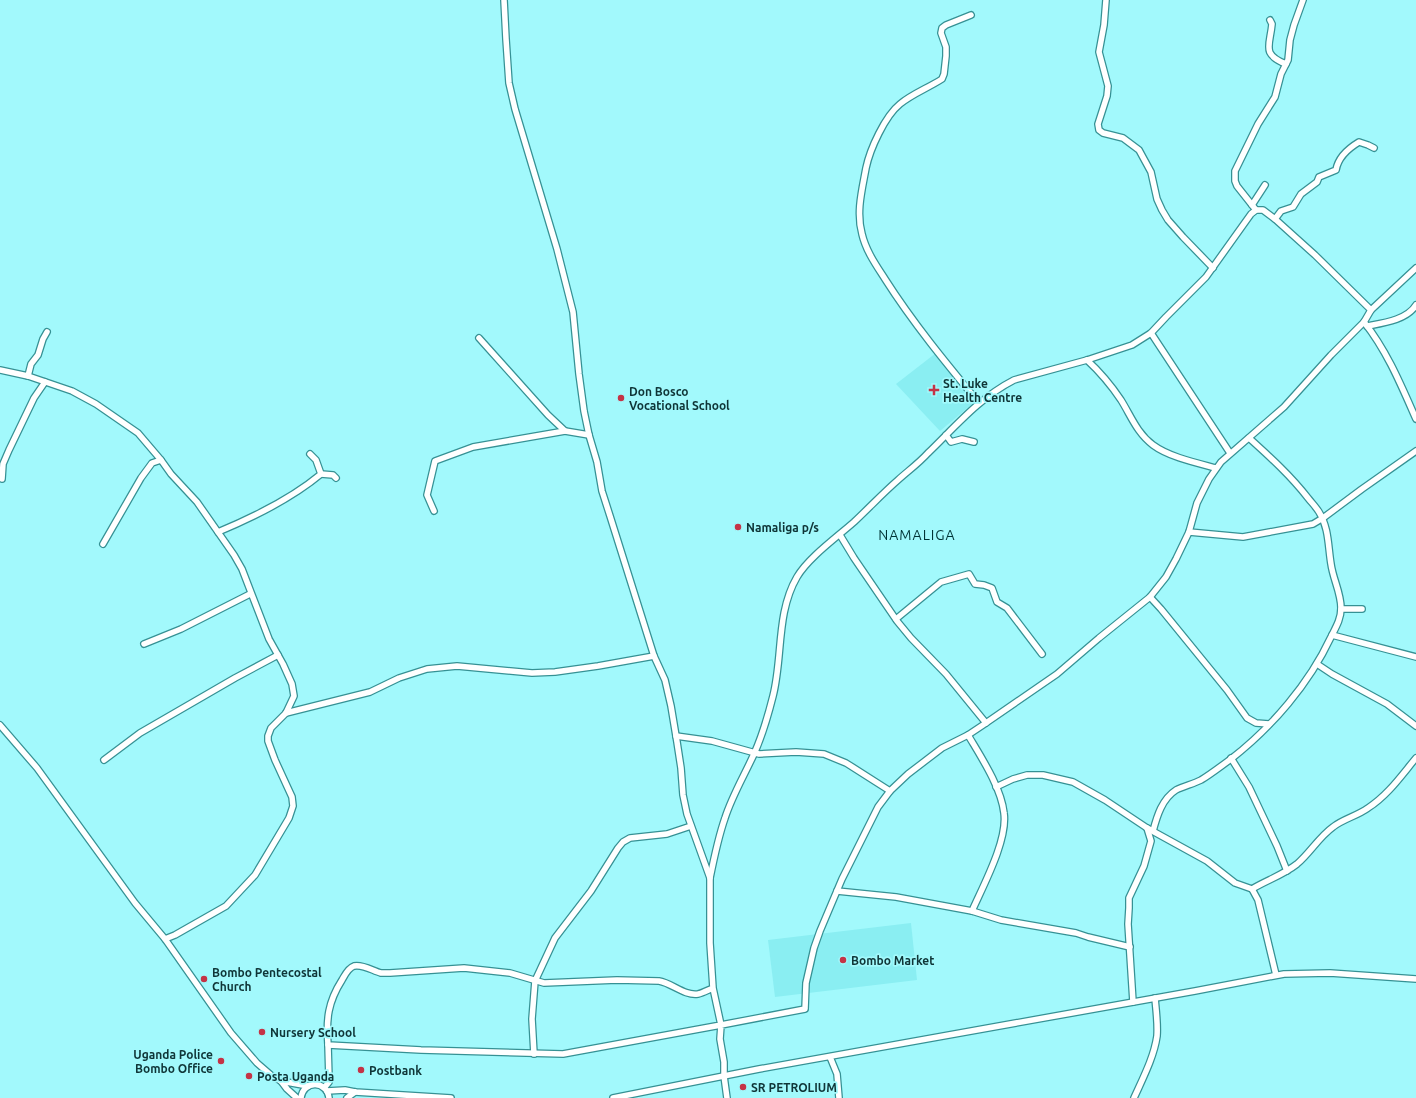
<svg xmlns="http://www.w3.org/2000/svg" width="1416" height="1098" viewBox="0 0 1416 1098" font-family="Ubuntu,sans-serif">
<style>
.built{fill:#8aeef2}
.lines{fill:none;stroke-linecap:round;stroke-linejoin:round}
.minor-casing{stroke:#369194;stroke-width:8}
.minor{stroke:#fff;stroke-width:5.5}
.poi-dot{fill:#c43346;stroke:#a2f9fc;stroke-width:1.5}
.labels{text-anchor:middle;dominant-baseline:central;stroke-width:3.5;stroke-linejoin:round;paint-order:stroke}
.poi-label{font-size:12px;font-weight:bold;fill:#0f3537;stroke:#a2f9fc;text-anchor:start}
.quarter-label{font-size:14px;letter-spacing:1px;fill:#003436;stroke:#a2f9fc}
</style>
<rect width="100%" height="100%" fill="#a2f9fc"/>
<g class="built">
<path d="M936,353l37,48 -2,4 -31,26 -44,-47z"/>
<path d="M911,923l6,57 -142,17 -7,-57z"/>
</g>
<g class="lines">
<defs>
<g id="minor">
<path d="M504,0l2,39 3,44 6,26 42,140 16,63 6,62 5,37 5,24 8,27 5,29 8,25 44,140 11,24 6,26 6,36 4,26 2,27 4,19 23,64v65l3,45 8,37 -158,29 -142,-4 -93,-5c-2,-26 0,-43 14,-65 3,-5 6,-12 12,-14 9,-2 19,5 27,7 3,0 6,0 9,0l74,-5 46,5 34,10 73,-3 42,1c13,2 25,15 39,13 5,-1 10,-4 15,-6"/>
<path d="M1106,0l-2,25 -5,27 9,34 -1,10 -9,28 1,6 4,3 20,5 16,12 12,22 6,27 5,11 6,10 15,17 30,31"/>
<path d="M971,15l-25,10 -4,3 -1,5 5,14v9l-2,18 -2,5c-14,9 -30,15 -42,25 -15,12 -30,45 -34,64 -4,22 -10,44 -4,66 4,17 14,31 23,45 28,44 61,84 94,124"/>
<path d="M1270,20l2,4c-2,22 -11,30 14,40"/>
<path d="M1252,205l13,-20"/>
<path d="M1256,210l-19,-24 -2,-5v-10l23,-47 17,-27 6,-23 7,-14 2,-20 4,-15 9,-25"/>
<path d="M1275,219l6,-8 12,-4 8,-13 16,-12 2,-5 17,-7c2,-12 13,-22 23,-28l9,3 6,3"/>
<path d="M1364,322c23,29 37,63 52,97"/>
<path d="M1367,326c16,-3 40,-6 49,-21"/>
<path d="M1151,333l79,120"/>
<path d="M479,338l69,77 17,16 24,4"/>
<path d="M1087,360c13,12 24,25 34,40 10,16 16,33 32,45 16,12 44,18 63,23"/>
<path d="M0,370l28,6 44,15 24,13 42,29 23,27 10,14 26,28 37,53 8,14 27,70 14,25 9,20 2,12 -8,17 -15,15 -3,8v5l7,19 17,37 1,9 -4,12 -34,57 -29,31 -51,29 -10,4"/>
<path d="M28,376l3,-12 7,-9 5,-16 4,-7"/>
<path d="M946,435l5,7 11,-3 12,3"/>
<path d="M321,474l12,1 3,3"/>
<path d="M2,479l1,-15 6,-14 25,-52 11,-16"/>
<path d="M434,511l-7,-16 8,-34 38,-14 92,-16"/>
<path d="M218,532c36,-15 73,-33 103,-58l-5,-14 -6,-6"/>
<path d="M1189,532l54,5 70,-13 10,-6 39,-29 54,-38"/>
<path d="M840,535l14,23 43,63 14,17 35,36 40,49"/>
<path d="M103,544l38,-66 11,-15 9,-3"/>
<path d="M1150,597l11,12 66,81 20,28 9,5 13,1"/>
<path d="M1341,609h21"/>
<path d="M896,619l45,-37 28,-8 6,10 9,1 8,3 5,14 10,6 35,46"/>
<path d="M1332,635l84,22"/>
<path d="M144,644l37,-15 69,-35"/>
<path d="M1317,664l15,10 55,30 29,22"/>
<path d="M286,713l84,-21 29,-14 28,-9 30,-3 75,7 23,-1 43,-6 56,-10"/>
<path d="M0,725l37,43 98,135 30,36 66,94 26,30 15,13 9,5 27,5"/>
<path d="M968,735c13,22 33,52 36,78 4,27 -21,73 -32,98"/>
<path d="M676,736l36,5 47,13 37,-2 28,2 22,9 44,28"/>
<path d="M1231,758l18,29 28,59 10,25"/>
<path d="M104,760l36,-27 95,-55 43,-23"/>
<path d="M996,787l17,-8 14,-4h16l30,7 32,18 42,28 60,33 28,22 17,6 6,11 18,75"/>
<path d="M1153,831c4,-15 9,-32 23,-41 8,-4 17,-6 25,-10 10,-6 20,-14 30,-21 41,-32 78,-75 100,-122 5,-10 10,-18 10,-29 0,-15 -8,-29 -10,-44 -3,-18 -2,-36 -12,-52 -3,-5 -7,-9 -11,-14 -18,-23 -38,-41 -59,-60"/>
<path d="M710,878c4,-20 8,-40 15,-60 7,-22 19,-42 29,-64 8,-18 14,-38 19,-58 10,-39 3,-83 24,-119 11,-19 40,-40 57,-55 15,-14 29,-29 44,-42 10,-9 21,-17 30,-27 28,-27 51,-55 86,-73l73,-20 45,-15 19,-12 15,-16 40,-40 45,-63 5,-4h7l12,9 40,36 56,55"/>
<path d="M1252,889c15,-9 31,-14 45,-25 13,-11 22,-27 36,-37 10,-8 24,-11 35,-19 20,-13 33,-32 48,-50"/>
<path d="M837,891l59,6 76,14 29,9 75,13 12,4 42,10"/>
<path d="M1133,1002l-5,-78 1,-16v-10l15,-32 7,-25 -4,-13"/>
<path d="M534,1054l-2,-35 3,-38 20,-43 36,-47 27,-43 5,-6 7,-4 37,-4 24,-8"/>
<path d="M830,1057l7,17 2,24"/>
<path d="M281,1081l6,8 10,9"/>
<path d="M324,1088l5,-6v-3l-1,-34"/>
<path d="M327,1091l18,-1 10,2 96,6"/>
<path d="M301,1098c2,-18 26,-18 28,0"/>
<path d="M347,1098l8,-6"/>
<path d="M613,1098l146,-29 436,-78 89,-17 46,-1 86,6"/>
<path d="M727,1098l-3,-22v-14l-4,-23 1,-14 84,-16 1,-26 8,-35 6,-17 22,-52 36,-72 12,-16 18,-17 34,-26 26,-13 15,-10 74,-51 42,-36 51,-41 16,-20 10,-18 13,-27 8,-29 12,-24 12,-17 63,-55 47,-52 33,-33 7,-12 45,-42"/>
<path d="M1134,1098c9,-20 20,-41 23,-62 1,-12 -1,-26 -2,-38"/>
</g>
</defs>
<use href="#minor" class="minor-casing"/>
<use href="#minor" class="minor"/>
</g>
<g class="poi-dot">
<path d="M932 384h4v4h4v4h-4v4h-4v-4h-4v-4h4z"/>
<circle cx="621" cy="398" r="4"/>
<circle cx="738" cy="527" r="4"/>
<circle cx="843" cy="960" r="4"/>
<circle cx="204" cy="979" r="4"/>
<circle cx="262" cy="1032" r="4"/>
<circle cx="221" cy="1061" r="4"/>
<circle cx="361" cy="1070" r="4"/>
<circle cx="249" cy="1076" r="4"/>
<circle cx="743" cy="1087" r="4"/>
</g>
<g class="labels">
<g class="poi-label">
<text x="943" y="383">St. Luke<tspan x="943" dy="14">Health Centre</tspan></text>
<text x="629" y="391">Don Bosco<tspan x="629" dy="14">Vocational School</tspan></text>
<text x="746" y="527">Namaliga p/s</text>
<text x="851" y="960">Bombo Market</text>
<text x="212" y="972">Bombo Pentecostal<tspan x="212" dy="14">Church</tspan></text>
<text x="270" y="1032">Nursery School</text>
<text x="213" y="1054" text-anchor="end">Uganda Police<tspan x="213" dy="14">Bombo Office</tspan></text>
<text x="369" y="1070">Postbank</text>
<text x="257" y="1076">Posta Uganda</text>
<text x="751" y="1087">SR PETROLIUM</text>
</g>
<g class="quarter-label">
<text x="917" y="535">NAMALIGA</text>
</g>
</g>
</svg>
